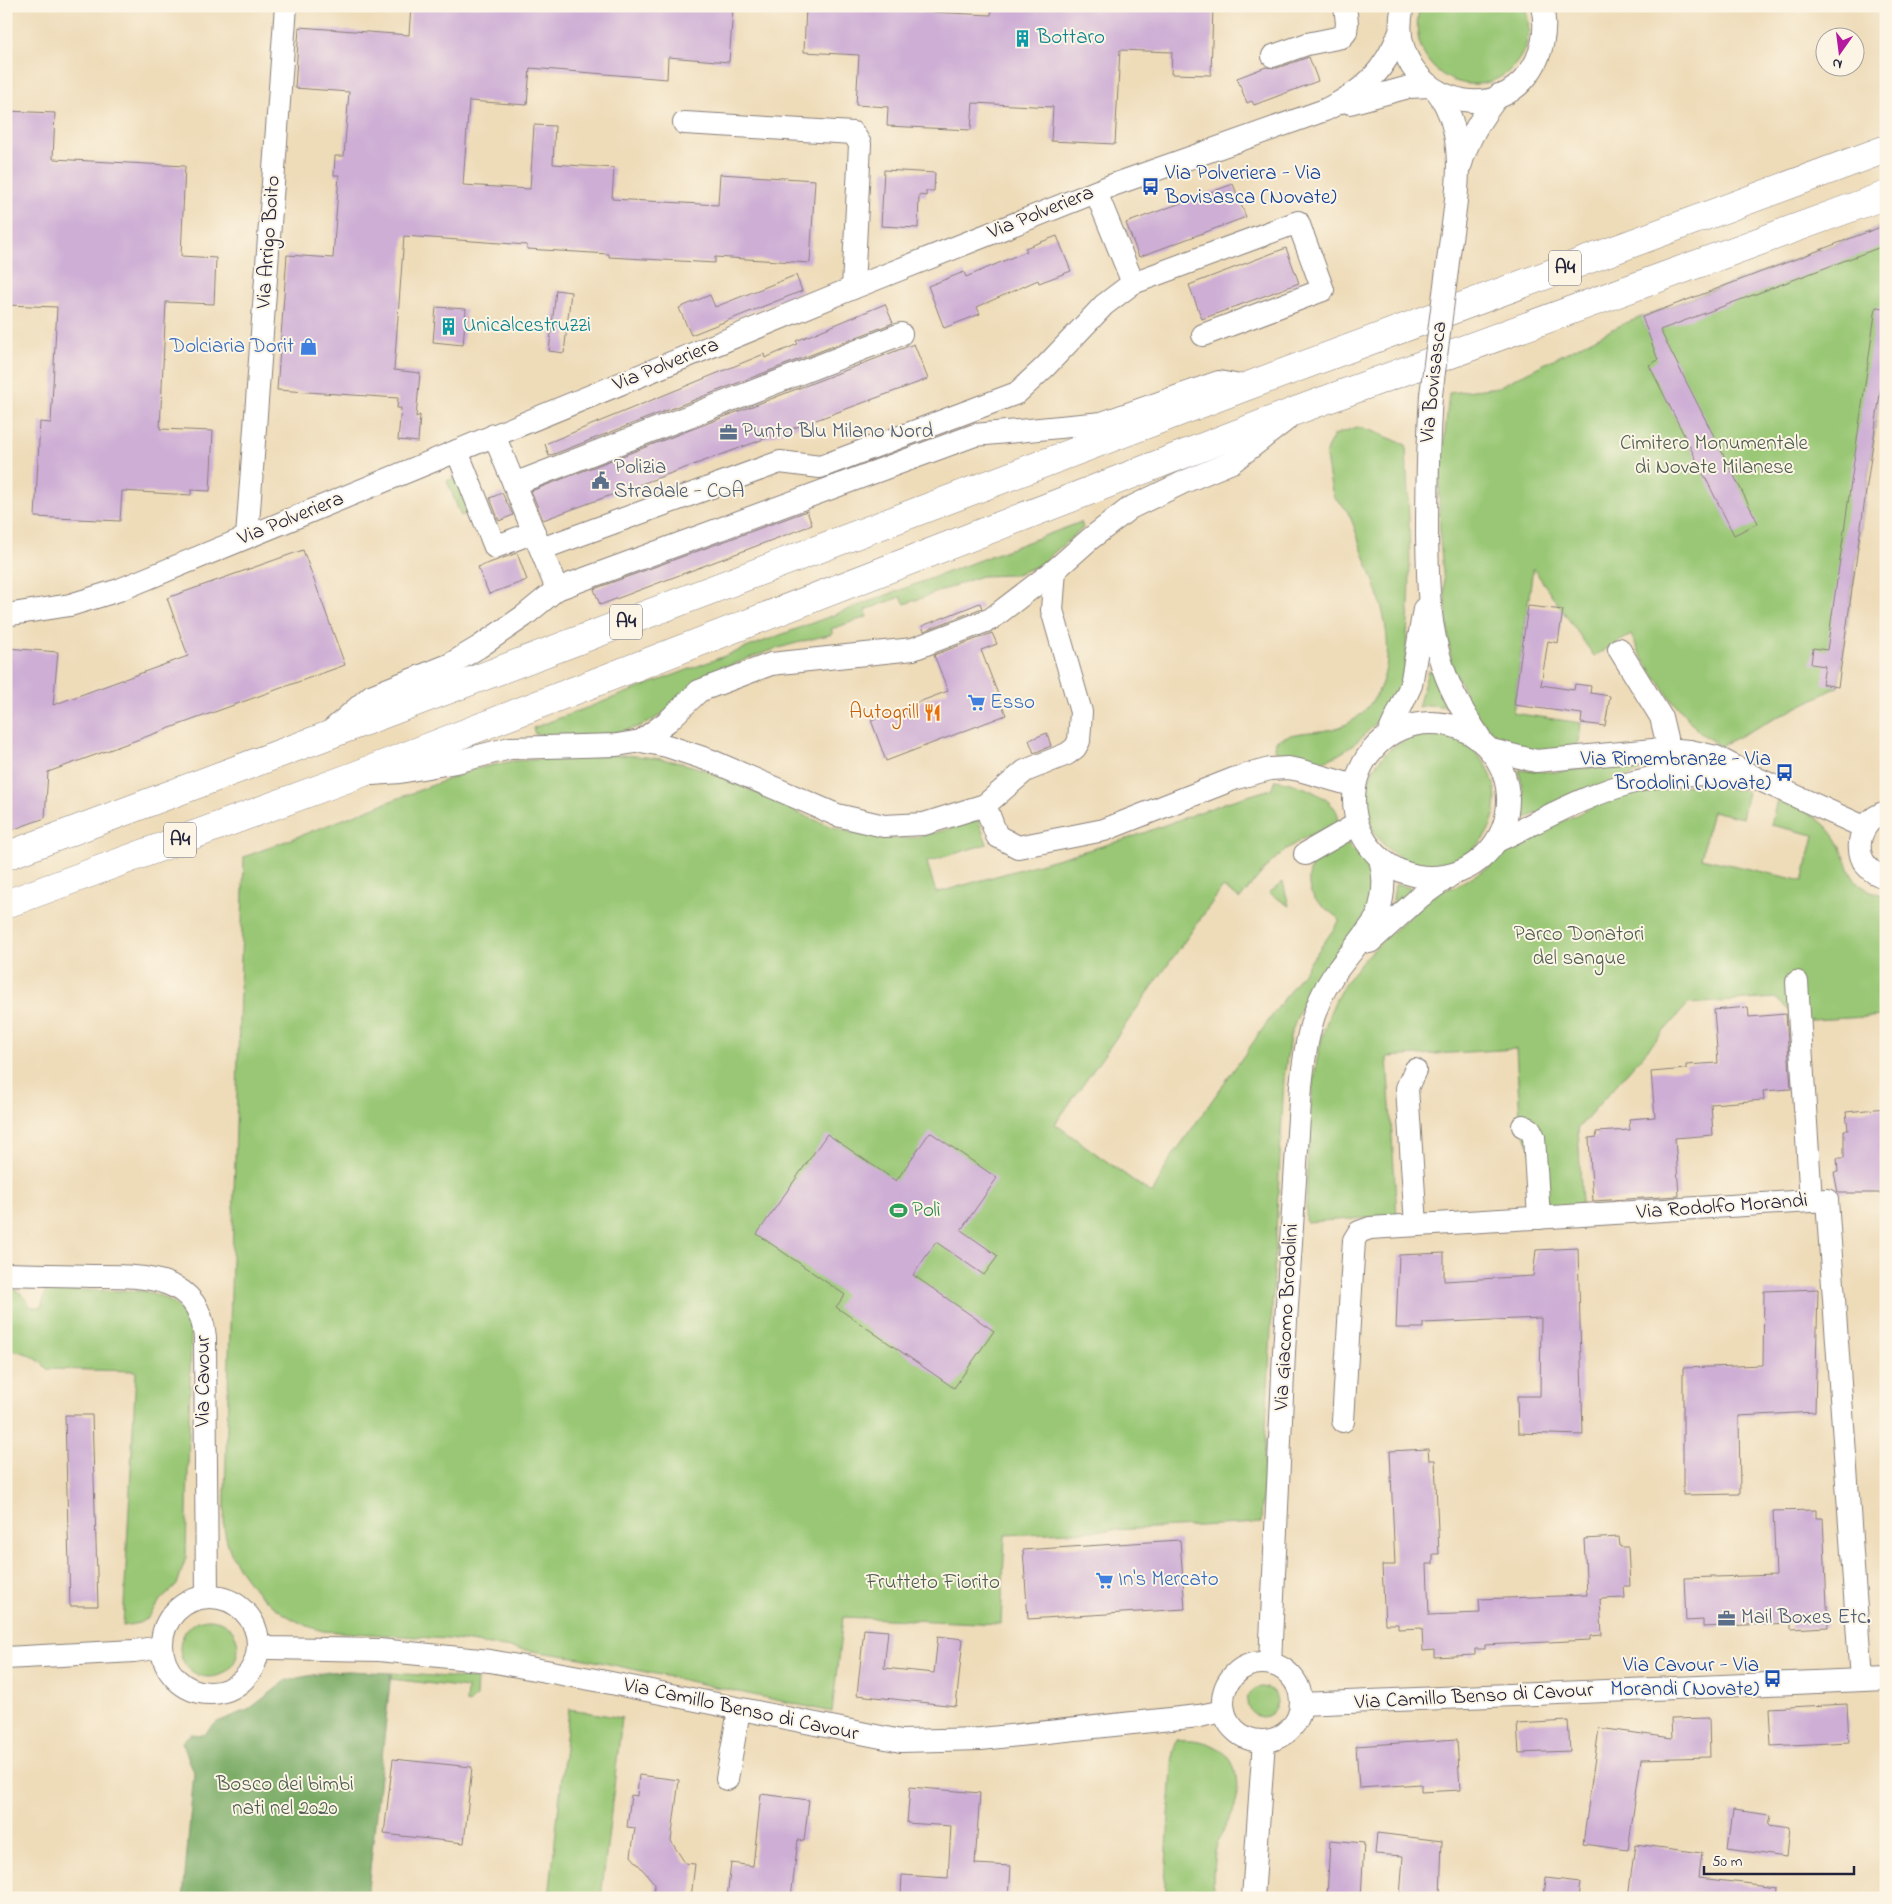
<svg xmlns="http://www.w3.org/2000/svg" width="1892" height="1904" viewBox="0 0 1892 1904" font-family="'Indie Flower',sans-serif">
<style>
.green{fill:#99c775;stroke:#5e7458}
.forest{fill:#7aac66;stroke:#4e6750}
.building{fill:#ceaed5}
.lines{fill:none;stroke-linecap:round;stroke-linejoin:round}
.minor-casing{stroke:#887f7a;stroke-width:24}
.highway-casing{stroke:#887f7a;stroke-width:29}
.minor{stroke:#fff;stroke-width:22}
.highway{stroke:#fff;stroke-width:28}
.minor-bridge-casing{stroke:#887f7a;stroke-width:24;stroke-linecap:butt}
.minor-bridge{stroke:#fff;stroke-width:22}
.labels{text-anchor:middle;dominant-baseline:central;stroke-width:4;stroke-linejoin:round;paint-order:stroke}
.shield{fill:#fcf5e5;stroke:#63616e;stroke-width:1}
.shield-label{font-size:20px;font-weight:bold;fill:#22223b}
.culture-label{font-size:21px;fill:#0d838f;stroke:#fcf5e5;text-anchor:start}
.transit-label{font-size:21px;fill:#164399;stroke:#fcf5e5;text-anchor:end}
.street-label{font-size:21px;fill:#22223b;stroke:#fcf5e5}
.shop-label{font-size:21px;fill:#366cbe;stroke:#fcf5e5;text-anchor:start}
.service-label{font-size:21px;fill:#4e5e75;stroke:#fcf5e5;text-anchor:start}
.park-label{font-size:21px;fill:#4c5c4f;stroke:#fcf5e5}
.food-label{font-size:21px;fill:#c56008;stroke:#fcf5e5;text-anchor:end}
.leisure-label{font-size:21px;fill:#27864d;stroke:#fcf5e5;text-anchor:start}
</style>
<rect width="100%" height="100%" fill="#fcf5e5"/>
<filter id="ink" filterUnits="userSpaceOnUse"><feTurbulence type="fractalNoise" baseFrequency=".02" numOctaves="2"/><feDisplacementMap in="SourceGraphic" scale="10" xChannelSelector="R" yChannelSelector="G"/><feConvolveMatrix kernelMatrix="1 2 1 2 8 2 1 2 1" color-interpolation-filters="sRGB"/></filter>
<filter id="wash" filterUnits="userSpaceOnUse"><feTurbulence type="fractalNoise" baseFrequency=".0096" numOctaves="4" result="noise"/><feDisplacementMap in="SourceGraphic" scale="20" xChannelSelector="R" yChannelSelector="G"/><feGaussianBlur stdDeviation="1.12" result="paint"/><feColorMatrix in="noise" values="0 0 0 0 0 0 0 0 0 0 0 0 0 0 0 0 0 1.4 0 .05"/><feComposite in="paint" operator="in"/></filter>
<g filter="url(#wash)">
<rect width="100%" height="100%" fill="#eedcb9"/>
<g class="green">
<path d="M1420,6h104c6,13 6,29 1,42 -29,67 -125,34 -105,-42z"/>
<path d="M1886,225v127l-48,335 -118,59 -21,-14 -31,-37 -27,-39 -10,-21 -37,21 -61,-88 -20,145 68,10 -2,19 -5,5 -25,6 -35,-6 -18,-12 -22,-23 -23,-48 -11,-125 -1,-47 10,-99 49,-6 125,-63z"/>
<path d="M1357,427l16,4 33,14c2,63 7,127 1,190 -1,15 -1,31 -5,45 -8,28 -51,76 -80,81 -14,3 -28,-1 -42,-2l-5,-11 1,-7c27,-16 57,-1 85,-27 47,-44 21,-114 1,-164 -5,-13 -9,-31 -17,-42 -3,-4 -9,-7 -11,-11 -3,-5 -8,-38 -8,-45 1,-5 6,-12 8,-17z"/>
<path d="M461,475l14,35 -14,6 -14,-35z"/>
<path d="M1081,522l2,6 -45,38 -25,9 -32,1 -76,28 -4,-7 -36,13 2,7 -36,12 2,5c-40,9 -82,21 -119,39 -27,14 -45,43 -74,53 -34,12 -69,9 -105,8l-2,-6z"/>
<path d="M1428,671h12l14,36 -27,-2 -9,2z"/>
<circle cx="1431" cy="800" r="65"/>
<path d="M617,755c31,1 61,5 90,16 65,24 129,73 201,67 24,-2 48,-12 70,-19l9,25 -60,18 9,31 191,-54 100,-37 44,-13 4,-9c17,1 72,20 62,44 -50,18 -64,34 -97,75l-17,-12 -168,237 97,70 17,-33 171,-241c-23,-20 -38,-22 -28,-57l35,-24 3,8 14,12 11,15 1,27 -72,98 -14,37 -6,42 -23,445 -256,12 -4,89 -158,-7 -11,95 -251,-54 -133,-19 -125,-8c-47,-12 -93,-55 -99,-104l20,-670 231,-88 38,-8z"/>
<path d="M1643,761l5,4 -1,4 -126,51 3,-25 -5,-25 37,2z"/>
<path d="M1704,784l44,8 -6,26 -30,-7 -11,47 102,23 11,-46 -43,-10 6,-25c22,6 46,18 58,37 20,30 6,47 51,59v120l-93,5 -1,-8 -17,-15 -87,6 -110,124 4,77 -33,2 -29,-89 -4,-69 -129,8 10,159 -91,6c2,-73 -1,-189 45,-247 25,-32 58,-57 88,-84l15,-4 37,-21 13,-17 127,-60z"/>
<path d="M1283,882l6,24 -20,-13z"/>
<path d="M1397,884l19,6 -25,22 4,-27z"/>
<path d="M6,1287c13,4 20,7 24,20h11l5,-17 97,1c27,5 45,18 48,47l-5,219 -9,28 -18,17 -11,16 -9,5 -16,3 13,-255 -89,-2c-12,-14 -23,-18 -41,-19z"/>
<circle cx="209" cy="1648" r="29"/>
<path d="M391,1673l86,6 -1,18 -7,7 -3,-1 1,-15 -76,-9z"/>
<circle cx="1262" cy="1702" r="15"/>
<path d="M569,1709l53,9 -21,180h-52z"/>
<path d="M1177,1740c38,-3 66,16 60,58 -3,19 -18,35 -22,54 -2,14 -3,31 0,46h-51l9,-147z"/>
</g>
<path class="forest" d="M348,1671l43,2 -24,225h-184l11,-126 -12,-30 8,-8 13,1 14,-13 31,-12 39,-30 42,-8z"/>
<g id="blocks">
<g class="building">
<path d="M411,6h290l32,3 -4,53 -61,-5 -1,22 -137,-11 -3,37 -58,-4 -6,84 67,4 4,-64 21,1 -2,38 61,4 -2,31 106,6 2,-31 95,6 -5,83 -95,-6v6l-106,-6v-3l-82,-5v-4l-123,-9 -10,134 26,3 -4,44 4,-2 -2,27 -20,-2 3,-32h-4l1,-10 -121,-8 10,-135 46,3 6,-83h-5l1,-19h9l5,-64 -54,-4 4,-61 110,8z"/>
<path d="M806,6l185,9 1,-9h221l-2,69 -40,-1 1,-22 -52,-2 -5,94 -64,-3 2,-34 -80,-4 -2,27 -84,-4 1,-19 -32,-2 3,-50 -55,-3z"/>
<path d="M1309,57l9,24 -64,24 -2,-4 -5,2 -10,-25 29,-11 11,1z"/>
<path d="M6,111l49,2 -2,46 132,7 -4,90 35,2 -2,46 -48,-2 -6,127 53,2 -3,60 -19,-1v5l-69,-4 -2,30 -85,-4 5,-95 11,1 6,-116 -51,-2z"/>
<path d="M884,170l51,3 -1,18h-8v5l-7,-1 -1,33 -37,-2z"/>
<path d="M1233,184l13,33 -107,40 -13,-34z"/>
<path d="M1886,225v20l-226,85 98,193 -24,12 -85,-170 9,-5 -16,-43z"/>
<path d="M1057,236l14,35 -32,12 -1,-3 -61,27 3,7 -36,14 -16,-42 36,-14 2,5 61,-26 -2,-3z"/>
<path d="M1286,248l13,35 -97,36 -13,-34z"/>
<path d="M796,275l6,16 -111,44 -12,-27 31,-13 5,12z"/>
<path d="M556,290l15,2 -7,61 -15,-2z"/>
<path d="M885,304l8,19 -344,133 -4,-12 219,-90 1,4 33,-14 -2,-3z"/>
<path d="M436,307l30,2 -3,36 -30,-3z"/>
<path d="M1876,307l10,1v44l-48,335 -16,-3 3,-18 -14,-2 2,-16 14,2z"/>
<path d="M914,344l14,35 -385,141 -12,-29z"/>
<path d="M502,493l11,22 -14,6 -9,-23z"/>
<path d="M807,511l5,14 -212,80 -6,-16z"/>
<path d="M303,550l42,115 -297,107 -3,46 -39,14v-184l52,4 -5,53 135,-49 -21,-58z"/>
<path d="M517,553l10,27 -38,14 -11,-27z"/>
<path d="M980,603l2,5 -58,23 -2,-5z"/>
<path d="M1528,606l35,4 -5,33 -10,-2 -7,44 33,5 1,-6 16,2 -1,7 20,3 -5,30 -24,-3 1,-9 -68,-9z"/>
<path d="M992,633l5,11 -16,6 25,65 -120,46 -15,-41 77,-29 -14,-36z"/>
<path d="M1047,733l4,13 -17,7 -5,-13z"/>
<path d="M1748,1007l1,10 37,-3 5,75 -28,2 1,9 -53,4 2,31 -38,3 4,58 -86,5 -4,-63 8,-1 -1,-5 34,-2 -1,-11 26,-2 -4,-45 35,-3v-4l32,-2 -4,-53z"/>
<path d="M1886,1108v85h-48l-4,-21h4l-1,-14h7v-28h4l-2,-18z"/>
<path d="M930,1132l67,46 -36,52 37,26 -14,19 -48,-33 -23,33 81,56 -40,57 -118,-81 9,-12 -88,-61 70,-100 69,47z"/>
<path d="M1578,1248l5,187 -65,-2 -1,-37h23l1,-78 -118,5v5h-27l3,-73 45,-2v28l89,-5 3,-26z"/>
<path d="M1818,1289l-3,123 -76,4 1,78 -57,1v-127l80,-3 1,-74z"/>
<path d="M65,1415h27l6,191h-28z"/>
<path d="M1428,1449l1,11h6l4,94h-6v10h-6l2,51 51,-2 -1,-14 108,-4 -3,-56 35,-2 1,10h8l2,39h-6l1,12 -25,1 2,36 -12,1v4l-105,5v4h-10v6l-41,2v-7l-11,1 -1,-23 -24,1v-5h-13l-3,-59h13l-5,-114z"/>
<path d="M1816,1510v8h7l5,109 -37,2v-6l-88,4v-7l-17,1 -2,-43 92,-3 -3,-64z"/>
<path d="M1180,1540l5,69 -157,10 -5,-69z"/>
<path d="M864,1629l24,2 -4,37 50,5 4,-37 25,3 -7,67 -99,-11z"/>
<path d="M1847,1704l2,38 -78,4 -2,-38z"/>
<path d="M1709,1718l1,39 -69,2 -13,91 -45,-6 16,-116 73,10 -1,-19z"/>
<path d="M1568,1721l2,30 -51,2 -2,-29z"/>
<path d="M1457,1739l3,51 -39,2v-8l-62,4 -3,-42z"/>
<path d="M393,1759l79,8 -8,76 -80,-9z"/>
<path d="M639,1775l40,5 -8,61 14,22 10,1 -4,34h-38l2,-14 -24,-28 4,-28 -8,-1 4,-32 6,1z"/>
<path d="M910,1787l70,6 -5,71 36,2 -2,32h-103v-3l-5,-1 1,-19 46,3 3,-52 -44,-3z"/>
<path d="M761,1794l48,6 -5,41 -6,-1 -7,58h-64l4,-35 22,3z"/>
<path d="M1733,1810l38,5 -2,10 20,3 -3,29 -58,-8z"/>
<path d="M1377,1833l65,8 -2,57h-40l3,-42 -28,-2z"/>
<path d="M1330,1840l34,3 -3,55h-34z"/>
<path d="M1635,1844l67,9 -3,25 78,9 -1,11h-148z"/>
<path d="M1546,1878l34,4 -2,16h-34z"/>
</g>
</g>
</g>
<g filter="url(#ink)">
<use href="#blocks" fill-opacity="0" stroke="#887f7a" stroke-width="1"/>
<g class="lines">
<defs>
<g id="minor">
<path d="M1403,6c-11,44 15,86 60,94 54,10 91,-44 79,-94"/>
<path d="M1273,56l34,-12 35,-7 4,-5 1,-9 -2,-17"/>
<path d="M1437,91c36,50 16,121 10,179"/>
<path d="M1350,103l59,-16 20,-1"/>
<path d="M684,123l169,10 7,11 -7,144"/>
<path d="M1461,164c7,-26 21,-48 38,-69"/>
<path d="M1096,192l37,91 165,-61 25,68 -120,45"/>
<path d="M1431,395c-3,47 -4,93 -4,141 1,44 1,89 16,132 9,26 22,47 37,70"/>
<path d="M494,435l63,154"/>
<path d="M457,451l38,96 39,-15"/>
<path d="M514,484l387,-150"/>
<path d="M247,537l39,-531"/>
<path d="M541,549l239,-87 40,5 197,-74 28,-26 59,-62 29,-22"/>
<path d="M6,615l64,-10 49,-15 734,-302 260,-103 212,-75c39,-19 59,-38 75,-78"/>
<path d="M1619,649l42,68 5,21 -3,25"/>
<circle cx="1431" cy="800" r="77"/>
<path d="M332,730l39,-34 78,-31 30,-18 45,-31 33,-27 418,-154 127,-12 117,-41 26,5"/>
<path d="M1388,735l23,-50 13,-76"/>
<path d="M641,741l26,5 45,15 125,54 47,11 40,-2 61,-19 40,-34 42,-17 8,-6 4,-7 2,-29 -29,-102 3,-40"/>
<path d="M1491,750l45,11 128,-12 26,2 26,6 42,22 106,48"/>
<path d="M372,774l28,-2 56,-10 54,-14 107,-3 24,-4 27,-20 31,-30 72,-27 142,-15 78,-30 64,-49 35,-31 40,-31 54,-26 48,-20 54,-42"/>
<path d="M985,805l12,31 21,11 86,-17 132,-52 34,-9 18,-1 11,2 56,16"/>
<path d="M1886,812c-34,10 -36,58 0,65"/>
<path d="M1497,841c45,-21 88,-46 137,-59 34,-10 78,-9 114,-4"/>
<path d="M1305,854l52,-30"/>
<path d="M1370,942l50,-45 31,-22"/>
<path d="M1797,982l14,219"/>
<path d="M1415,1070l-8,18 9,137"/>
<path d="M1523,1126l7,3 4,8 5,81"/>
<path d="M6,1274c29,1 57,1 85,2 50,0 108,-3 114,61l2,259"/>
<path d="M1343,1421l11,-181 5,-8 11,-4 457,-28 34,480"/>
<circle cx="210" cy="1645" r="48"/>
<path d="M258,1644l12,4 109,2 111,11 111,20 300,60 80,-2 218,-23 25,-5"/>
<path d="M6,1658l128,-7 27,-4"/>
<circle cx="1262" cy="1702" r="39"/>
<path d="M1270,1663l14,-311 17,-266c4,-39 10,-78 32,-110 14,-20 31,-38 44,-59 7,-20 9,-38 3,-58"/>
<path d="M1301,1704l585,-25"/>
<path d="M727,1779l12,-69"/>
<path d="M1253,1898l11,-157"/>
</g>
<g id="highway">
<path d="M6,856l315,-118 924,-351 641,-238"/>
<path d="M6,904l348,-128 944,-366 588,-215"/>
</g>
</defs>
<use href="#minor" class="minor-casing"/>
<use href="#highway" class="highway-casing"/>
<use href="#minor" class="minor"/>
<use href="#highway" class="highway"/>
<defs>
<path id="minor-bridge" d="M1431,395l16,-125"/>
</defs>
<use href="#minor-bridge" class="minor-bridge-casing"/>
<use href="#minor-bridge" class="minor-bridge"/>
</g>
</g>
<defs>
<symbol id="building-bare" viewBox="-9 -9 18 18"><path d="M-4-6H4V6H1V3H-1V6H-4ZM-2.5-4.3h1.7v1.8h-1.7ZM.8-4.3h1.7v1.8H.8ZM-2.5-1h1.7V.8h-1.7ZM.8-1h1.7V.8H.8Z" fill="#0f9aa8" stroke="#fcf5e5" stroke-width="2.5" paint-order="stroke"/></symbol>
<symbol id="bus-bare" viewBox="-9 -9 18 18"><path d="M-5-6H5V4H4V6H2V4H-2V6H-4V4H-5ZM-3.5-4V0h7V-4ZM-3.5 1.2v1.5H-2V1.2ZM2 1.2v1.5H3.5V1.2Z" fill="#1a4fb4" stroke="#fcf5e5" stroke-width="2.5" paint-order="stroke"/></symbol>
<symbol id="shop-bare" viewBox="-9 -9 18 18"><path d="M-5-2.5h2.3a2.7 3.5 0 0 1 5.4 0H5L5.5 6h-11ZM-1.5-2.5h3a1.5 2.3 0 0 0-3 0Z" fill="#3f7fe0" stroke="#fcf5e5" stroke-width="2.5" paint-order="stroke"/></symbol>
<symbol id="office-bare" viewBox="-9 -9 18 18"><path d="M-6-3h4V-5.5h4V-3h4V5H-6ZM-1-4.5V-3h2v-1.5ZM-6 0V1H6V0Z" fill="#5c6f8a" stroke="#fcf5e5" stroke-width="2.5" paint-order="stroke"/></symbol>
<symbol id="civic-bare" viewBox="-9 -9 18 18"><path d="M-.6-6.5H3V-4.5H.6V-3L4-1V1h2V6H-6V1h2V-1L-.6-3ZM-1.2 2.5V6h2.4V2.5Z" fill="#5c6f8a" stroke="#fcf5e5" stroke-width="2.5" paint-order="stroke"/></symbol>
<symbol id="supermarket-bare" viewBox="-9 -9 18 18"><path d="M-6-5.5h2.5l.6 2H6L4.5 2H-2.5L-4.4-4H-6ZM-1.5 3.2a1.3 1.3 0 1 0 .1 0ZM3 3.2a1.3 1.3 0 1 0 .1 0Z" fill="#3f7fe0" stroke="#fcf5e5" stroke-width="2.5" paint-order="stroke"/></symbol>
<symbol id="restaurant-bare" viewBox="-9 -9 18 18"><path d="M-5-6h1v4h1v-4h1v4h1v-4h1v5L-1.5 .5V6h-2V.5L-5-1ZM5-6V6H3V1.5H1.5Q1.5-4 5-6Z" fill="#e8710a" stroke="#fcf5e5" stroke-width="2.5" paint-order="stroke"/></symbol>
<symbol id="stadium-bare" viewBox="-9 -9 18 18"><path d="M0-5a6.5 5 0 1 0 0 10a6.5 5 0 1 0 0-10ZM-3.5-1.8h7v3.6h-7Z" fill="#2e9e5b" stroke="#fcf5e5" stroke-width="2.5" paint-order="stroke"/></symbol>
</defs>
<g fill-rule="evenodd">
<use href="#building-bare" x="1010" y="26" width="25" height="25"/>
<use href="#bus-bare" x="1138" y="174" width="25" height="25"/>
<use href="#building-bare" x="436" y="314" width="25" height="25"/>
<use href="#shop-bare" x="296" y="334" width="25" height="25"/>
<use href="#office-bare" x="716" y="420" width="25" height="25"/>
<use href="#civic-bare" x="588" y="468" width="25" height="25"/>
<use href="#supermarket-bare" x="964" y="690" width="25" height="25"/>
<use href="#restaurant-bare" x="920" y="700" width="25" height="25"/>
<use href="#bus-bare" x="1772" y="760" width="25" height="25"/>
<use href="#stadium-bare" x="886" y="1198" width="25" height="25"/>
<use href="#supermarket-bare" x="1092" y="1568" width="25" height="25"/>
<use href="#office-bare" x="1714" y="1606" width="25" height="25"/>
<use href="#bus-bare" x="1760" y="1666" width="25" height="25"/>
</g>
<g class="labels">
<g class="shield">
<rect x="1549" y="250.5" width="32" height="35" rx="4"/>
<rect x="610" y="604.5" width="32" height="35" rx="4"/>
<rect x="164" y="822.5" width="32" height="35" rx="4"/>
</g>
<g class="shield-label">
<text x="1565" y="268">A4</text>
<text x="626" y="622">A4</text>
<text x="180" y="840">A4</text>
</g>
<g class="culture-label">
<text x="1037" y="38">Bottaro</text>
<text x="463" y="326">Unicalcestruzzi</text>
</g>
<g class="transit-label">
<text x="1165" y="174" text-anchor="start">Via Polveriera - Via<tspan x="1165" dy="24">Bovisasca (Novate)</tspan></text>
<text x="1771" y="760">Via Rimembranze - Via<tspan x="1771" dy="24">Brodolini (Novate)</tspan></text>
<text x="1759" y="1666">Via Cavour - Via<tspan x="1759" dy="24">Morandi (Novate)</tspan></text>
</g>
<g class="street-label">
<text transform="translate(1041 213) rotate(-22)">Via Polveriera</text>
<text transform="translate(269 242) rotate(-86)">Via Arrigo Boito</text>
<text transform="translate(666 365) rotate(-22)">Via Polveriera</text>
<text transform="translate(1434 382) rotate(-84)">Via Bovisasca</text>
<text transform="translate(291 519) rotate(-22)">Via Polveriera</text>
<text transform="translate(1722 1207) rotate(-4)">Via Rodolfo Morandi</text>
<text transform="translate(1287 1317) rotate(-87)">Via Giacomo Brodolini</text>
<text transform="translate(204 1381) rotate(-90)">Via Cavour</text>
<text transform="translate(1474 1697) rotate(-3)">Via Camillo Benso di Cavour</text>
<text transform="translate(741 1710) rotate(12)">Via Camillo Benso di Cavour</text>
</g>
<g class="shop-label">
<text x="294" y="347" text-anchor="end">Dolciaria Dorit</text>
<text x="990" y="703">Esso</text>
<text x="1118" y="1580">In's Mercato</text>
</g>
<g class="service-label">
<text x="742" y="432">Punto Blu Milano Nord</text>
<text x="614" y="468">Polizia<tspan x="614" dy="24">Stradale - COA</tspan></text>
<text x="1741" y="1618">Mail Boxes Etc.</text>
</g>
<g class="park-label">
<text x="1714" y="444">Cimitero Monumentale<tspan x="1714" dy="24">di Novate Milanese</tspan></text>
<text x="1579" y="935">Parco Donatori<tspan x="1579" dy="24">del sangue</tspan></text>
<text x="933" y="1583">Frutteto Fiorito</text>
<text x="285" y="1785">Bosco dei bimbi<tspan x="285" dy="24">nati nel 2020</tspan></text>
</g>
<g class="food-label">
<text x="919" y="713">Autogrill</text>
</g>
<g class="leisure-label">
<text x="912" y="1211">Polì</text>
</g>
</g>
<rect width="1892" height="1904" fill="none" stroke="#fcf5e5" stroke-width="25"/>
<g transform="translate(1840 52) rotate(194)"><circle r="24" fill="#fcf5e5" stroke="#a5a1a1"/>
<path d="M0-4L9 19L0 12L-9 19Z" fill="#b5179e"/>
<text y="-8" font-size="14" font-weight="bold" text-anchor="middle" fill="#22223b">N</text>
</g>
<path d="M1704 1866v8h150v-8" fill="none" stroke="#22223b" stroke-width="2.5"/>
<text x="1712" y="1866" font-size="15" fill="#22223b" stroke="#fcf5e5" stroke-width="4" paint-order="stroke">50 m</text>
</svg>
